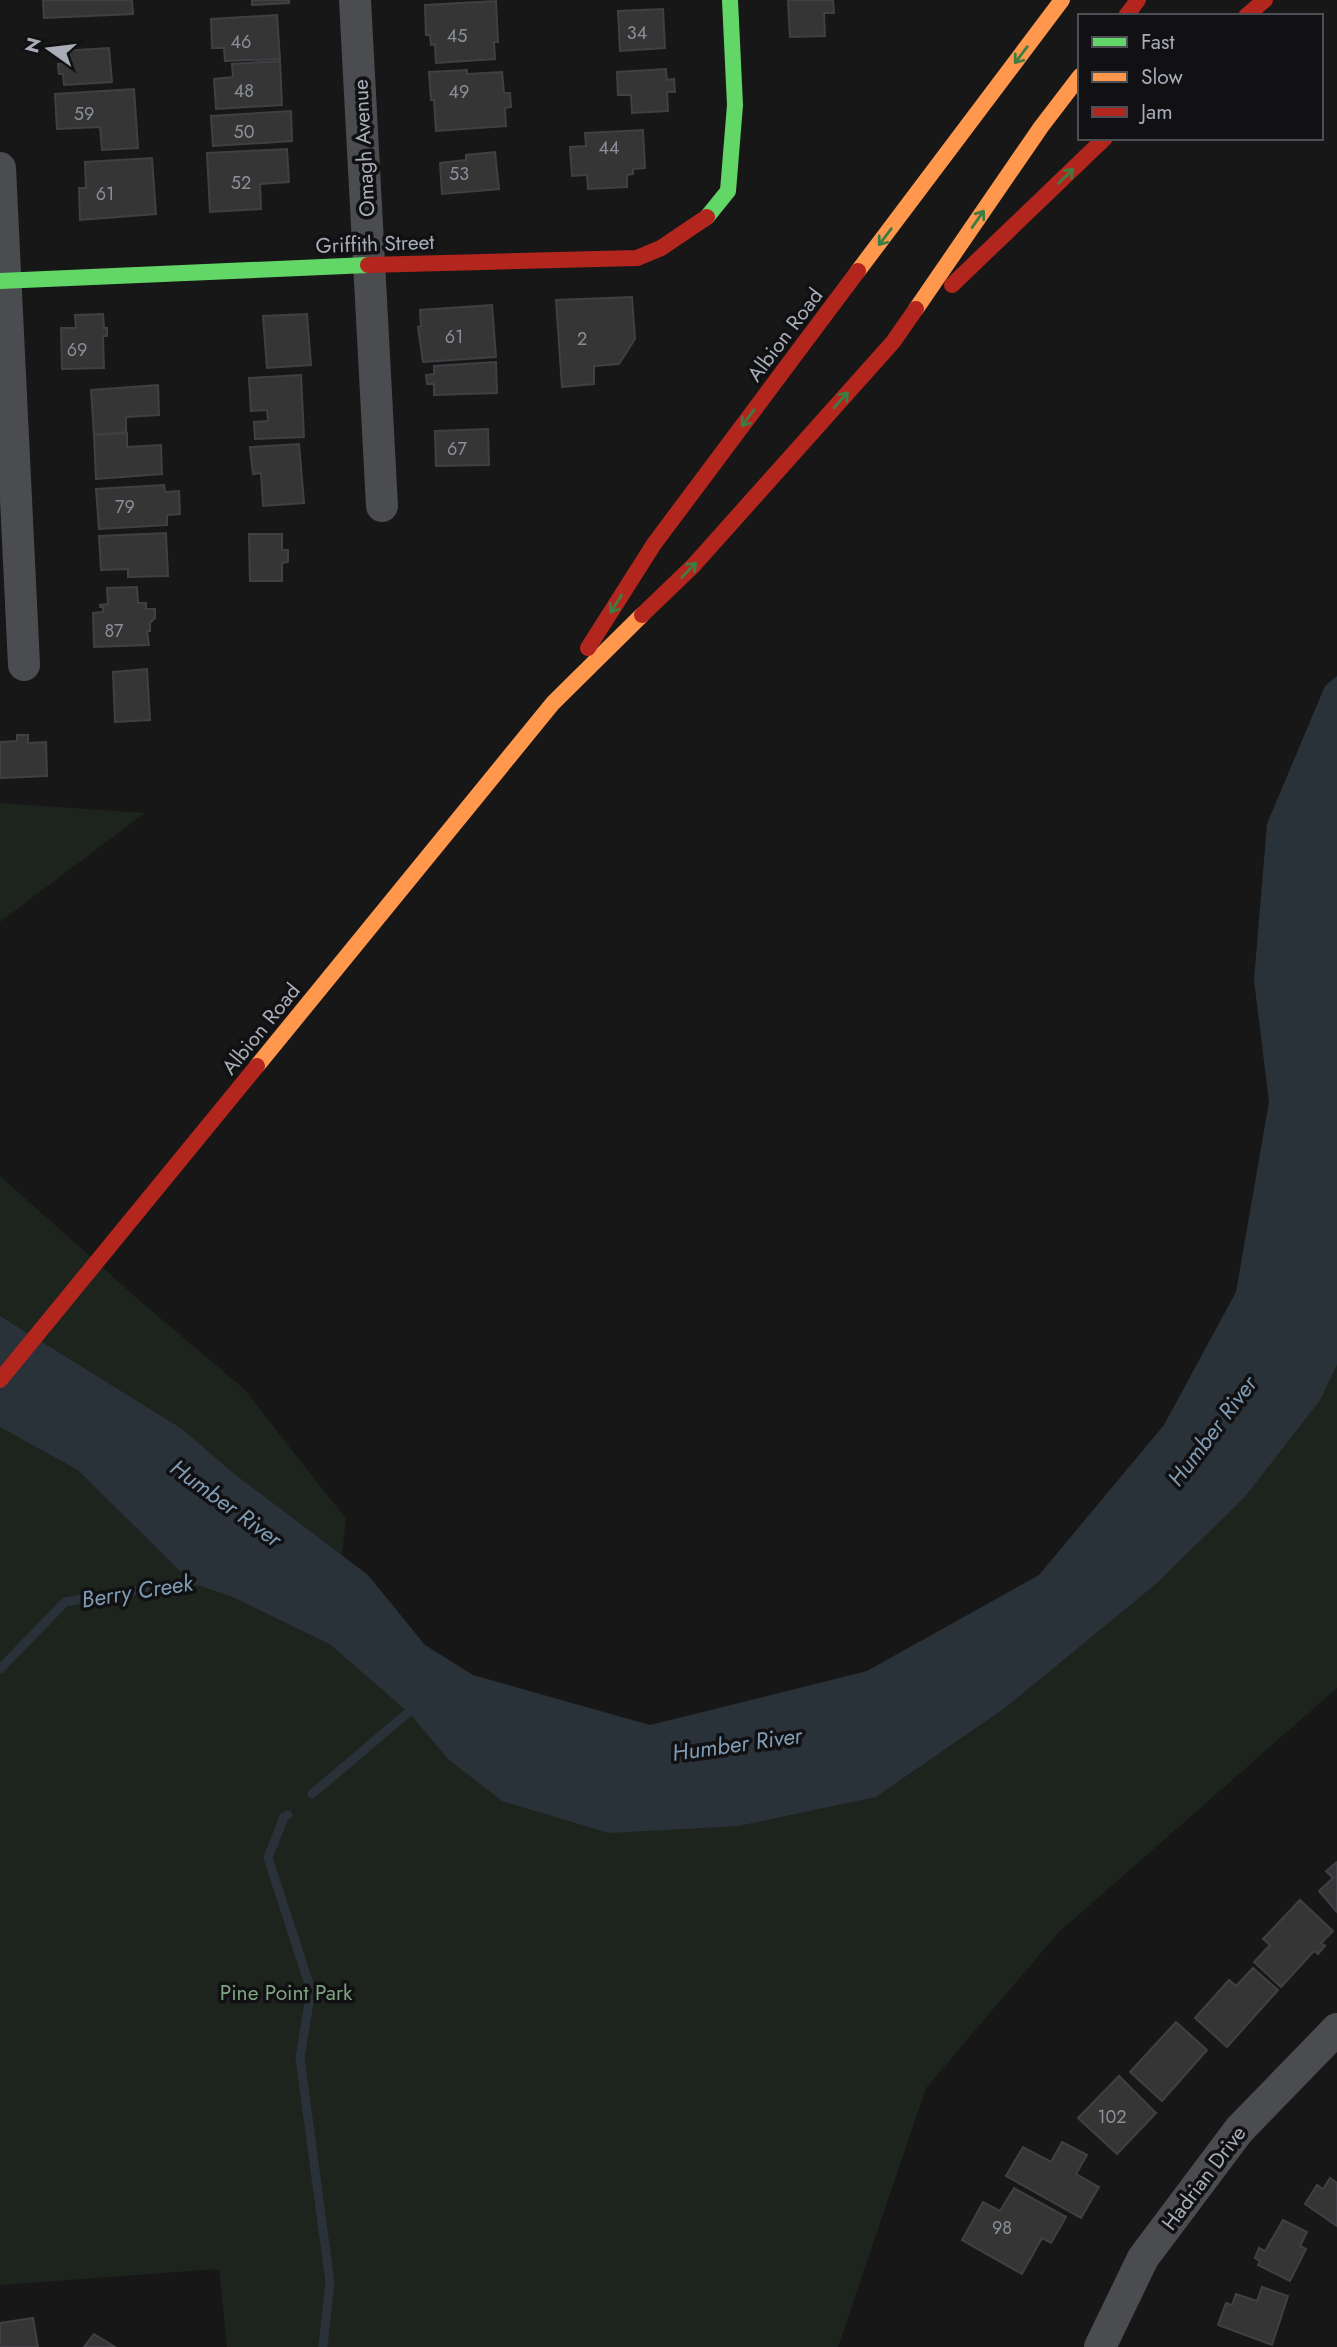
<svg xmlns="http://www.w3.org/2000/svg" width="1337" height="2347" viewBox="0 0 1337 2347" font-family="Jost,sans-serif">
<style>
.green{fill:#1d241e}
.water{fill:#2a3239}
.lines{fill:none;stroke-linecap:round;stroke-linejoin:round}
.stream{stroke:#2a3239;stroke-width:9}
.building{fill:#353536;stroke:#3f4043;stroke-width:2}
.street{stroke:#4b4c50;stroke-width:32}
.fast{stroke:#63d668;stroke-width:16}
.slow{stroke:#ff974d;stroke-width:16}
.jam{stroke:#b3261e;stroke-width:16}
.oneway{stroke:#3e7d42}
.labels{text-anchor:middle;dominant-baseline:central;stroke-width:7;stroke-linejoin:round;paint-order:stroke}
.number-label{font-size:18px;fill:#8b8f98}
.street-label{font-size:21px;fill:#a8adb8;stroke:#111113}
.park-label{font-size:21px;fill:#7fa381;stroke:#111113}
.water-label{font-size:23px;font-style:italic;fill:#7f9bb3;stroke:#111113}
</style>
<rect width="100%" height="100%" fill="#171717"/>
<g class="green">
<path d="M0,803l145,10 -145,109z"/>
<path d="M0,1176l139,124 105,89 102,130 -14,126 78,69 38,45 291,67 137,-29 129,-89 151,-124 89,-87 74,-97 18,-35v323l-278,244 -133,156 -88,259h-611l-8,-78 -219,16z"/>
</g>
<path class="water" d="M1337,676v689l-17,35 -75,97 -89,87 -151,124 -129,89 -137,29 -130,7 -107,-32 -54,-42 -38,-45 -79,-69 -98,-48 -41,-14 -114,-113 -78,-43v-111l182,113 51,44 135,102 57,70 48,30 177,50 217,-54 172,-96 125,-150 72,-133 33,-190 -15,-122 13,-156 58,-138z"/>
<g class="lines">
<g class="stream">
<path d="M0,1669l65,-67 138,-22"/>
<path d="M312,1794l105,-89"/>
<path d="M288,1815l-4,2 -16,41 43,132 -11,68 30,224 -7,65"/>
</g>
</g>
<g class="building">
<path d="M43,0h89l1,14 -89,4z"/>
<path d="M252,0h37v3l-37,2z"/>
<path d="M788,0h45l1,13h-10l1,23 -35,1z"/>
<path d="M496,1l2,41h-4l1,17 -59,4 -1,-19 -4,1 -1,-10h-4l-1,-30z"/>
<path d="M663,9l2,39 -45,3 -2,-40z"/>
<path d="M277,15l3,44 -55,2 -1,-13h-12l-1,-29z"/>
<path d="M109,48l3,34 -48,3 -1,-11h-4l-1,-10h4v-13z"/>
<path d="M280,61l2,44 -66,4 -2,-30 19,-2 -1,-13z"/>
<path d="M666,69l1,11 7,-1 1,13h-8l1,19 -36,2 -1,-18h-13l-1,-23z"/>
<path d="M467,70v4l35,-2 2,21h6l1,14 -6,1 1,18 -70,5 -2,-31h-3l-2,-28z"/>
<path d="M134,89l4,59 -36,2 -2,-23 -43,2 -2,-35z"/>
<path d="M291,111l1,30 -79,5 -2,-30z"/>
<path d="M643,130l2,38 -12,1v5l-6,1v12l-39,2 -1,-14 -15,1 -2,-29 16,-1 -1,-13z"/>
<path d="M287,149l2,33 -29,2 1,25 -51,3 -3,-59z"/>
<path d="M495,152l4,37 -57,5 -2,-31 26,-3v-5z"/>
<path d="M152,158l4,56 -76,6 -1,-32h7l-1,-26z"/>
<path d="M632,297l3,42 -16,25 -25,2v18l-32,3 -6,-87z"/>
<path d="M492,305l4,52 -73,5 -5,-35 3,-1 -1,-16z"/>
<path d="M103,314l1,14h3v8h-4l1,32 -42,1 -1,-41h15l-1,-13z"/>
<path d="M307,314l4,51 -44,3 -4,-52z"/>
<path d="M496,362l1,31 -63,2v-11h-7l-1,-9 8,-1v-8z"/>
<path d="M301,375l3,62 -49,2 -1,-17 14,-1 -1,-11 -16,1 -2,-33z"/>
<path d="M158,385l1,30 -33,2v15l-32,3 -3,-45z"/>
<path d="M488,429l1,36 -53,1 -1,-35z"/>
<path d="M127,433v14l34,-2 1,29 -66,5 -2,-44z"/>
<path d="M299,444l5,59 -41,3 -2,-33 -8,1 -3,-27z"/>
<path d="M164,485l1,7 14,-1 1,23 -13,1v10l-68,4 -3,-40z"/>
<path d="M166,533l2,43 -40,1v-8l-27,1 -2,-34z"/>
<path d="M249,534h33v16h6v12l-6,1v18h-32z"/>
<path d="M137,587l1,16h8v6h9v9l-5,5v8h-3l2,14 -55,2 -1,-34 10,-1v-5h-3v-2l8,-1 -1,-16z"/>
<path d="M147,669l3,51 -35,2 -2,-50z"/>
<path d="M17,735h11v8l18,-1 1,34 -47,2v-36l17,-1z"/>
<path d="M1337,1862v50l-18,-21 14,-13 -7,-7z"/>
<path d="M1300,1900l33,31 -12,12 4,3 -7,8 -4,-3 -33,36 -27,-25 16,-17 -7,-6z"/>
<path d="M1253,1968l25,22 -51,57 -32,-29 34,-38 7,6z"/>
<path d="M1176,2022l31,28 -45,51 -32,-29z"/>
<path d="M1119,2076l37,37 -39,41 -39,-36z"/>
<path d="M1062,2142l25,13 -11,19 23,13 -18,31 -75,-42 17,-29 28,15z"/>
<path d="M1330,2178l7,5v43l-32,-22 12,-19 6,4z"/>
<path d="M1014,2188l52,29 -15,26 -9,-5 -20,36 -60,-34 21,-38 17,9z"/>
<path d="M1283,2220l24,12 -7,14 6,3 -16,32 -32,-16 2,-4 -5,-3 4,-10 6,3z"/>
<path d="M1262,2287l26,9 -16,49 -54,-20 8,-22 6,2 4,-11 21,7z"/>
<path d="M33,2318l5,29h-38v-24z"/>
<path d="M94,2334l21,13h-31z"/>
</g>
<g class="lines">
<g class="street">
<path d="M355,0l27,506"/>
<path d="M0,168l24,497"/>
<path d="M1100,2347l43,-89 96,-128 98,-101"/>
</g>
<g class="fast">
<path d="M707,217l21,-26 7,-86 -5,-105"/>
<path d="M0,281l368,-16"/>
</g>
<g class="slow">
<path d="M858,271l204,-271"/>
<path d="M916,309l125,-182 39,-51"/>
<path d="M257,1066l296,-363 89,-88"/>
</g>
<g class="jam">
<path d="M1126,16l12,-16"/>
<path d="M1246,16l19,-16"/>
<path d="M368,265l269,-7 24,-10 46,-31"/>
<path d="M952,285l153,-147"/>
<path d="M642,615l51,-49 200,-224 23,-33"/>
<path d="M588,648l66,-104 204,-273"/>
<path d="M0,1380l257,-314"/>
</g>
</g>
<defs><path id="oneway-shaft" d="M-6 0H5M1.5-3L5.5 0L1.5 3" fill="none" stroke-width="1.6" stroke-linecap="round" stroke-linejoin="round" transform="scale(1.75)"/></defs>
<g class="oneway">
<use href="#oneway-shaft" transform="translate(1021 55) rotate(127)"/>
<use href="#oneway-shaft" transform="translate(1066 176) rotate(-44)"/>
<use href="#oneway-shaft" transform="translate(978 219) rotate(-55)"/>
<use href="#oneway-shaft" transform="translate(885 237) rotate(127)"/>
<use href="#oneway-shaft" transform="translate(841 400) rotate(-48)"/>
<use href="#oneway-shaft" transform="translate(748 418) rotate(127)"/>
<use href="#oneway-shaft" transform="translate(689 570) rotate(-46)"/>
<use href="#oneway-shaft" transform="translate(616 604) rotate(122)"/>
</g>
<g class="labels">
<g class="number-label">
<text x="637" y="33">34</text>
<text x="457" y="36">45</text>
<text x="241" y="42">46</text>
<text x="244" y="91">48</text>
<text x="459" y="92">49</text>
<text x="84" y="114">59</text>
<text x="244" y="132">50</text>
<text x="609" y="148">44</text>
<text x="459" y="174">53</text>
<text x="241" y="183">52</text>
<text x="105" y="194">61</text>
<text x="454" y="337">61</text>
<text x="582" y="339">2</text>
<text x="77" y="350">69</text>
<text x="457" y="449">67</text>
<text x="125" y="507">79</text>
<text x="114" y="631">87</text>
<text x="1112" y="2117">102</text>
<text x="1002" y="2228">98</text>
</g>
<g class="street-label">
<text transform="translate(364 148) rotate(-93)">Omagh Avenue</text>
<text transform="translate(375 244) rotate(-2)">Griffith Street</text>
<text transform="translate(785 335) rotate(-53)">Albion Road</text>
<text transform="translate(261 1029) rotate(-51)">Albion Road</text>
<text transform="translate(1204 2178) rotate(-53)">Hadrian Drive</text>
</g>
<g class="park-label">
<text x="286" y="1993">Pine Point Park</text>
</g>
<g class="water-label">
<text transform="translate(1212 1431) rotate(-53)">Humber River</text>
<text transform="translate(226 1503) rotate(36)">Humber River</text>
<text transform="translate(137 1591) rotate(-9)">Berry Creek</text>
<text transform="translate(737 1744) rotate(-8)">Humber River</text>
</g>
</g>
<rect x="1078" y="14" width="245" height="126" fill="#111113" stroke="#4d4f55" stroke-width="2"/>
<rect x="1092" y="37" width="35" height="10" fill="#63d668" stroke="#4d4f55" stroke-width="2"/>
<text x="1141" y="49" font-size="21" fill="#a8adb8">Fast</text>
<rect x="1092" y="72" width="35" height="10" fill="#ff974d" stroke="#4d4f55" stroke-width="2"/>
<text x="1141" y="84" font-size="21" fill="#a8adb8">Slow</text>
<rect x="1092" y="107" width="35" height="10" fill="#b3261e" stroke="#4d4f55" stroke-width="2"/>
<text x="1141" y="119" font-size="21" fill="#a8adb8">Jam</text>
<g transform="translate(49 49) rotate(284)" stroke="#111113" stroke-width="5" paint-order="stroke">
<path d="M0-5L12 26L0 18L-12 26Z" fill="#a8adb8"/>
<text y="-10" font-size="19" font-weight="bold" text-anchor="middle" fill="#a8adb8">N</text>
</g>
</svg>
